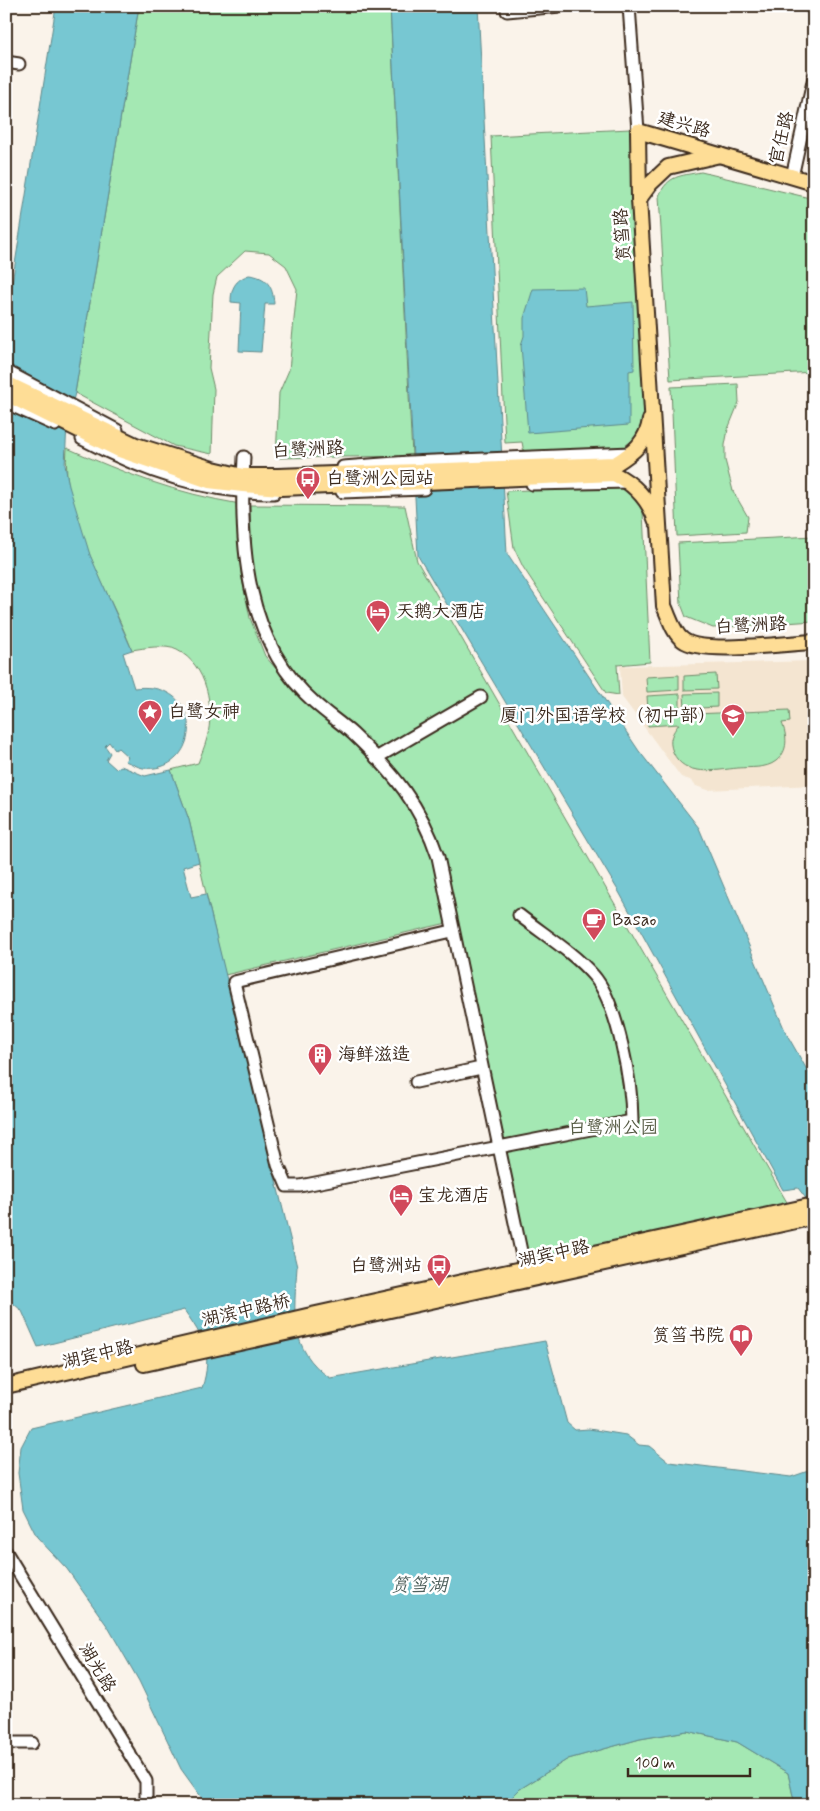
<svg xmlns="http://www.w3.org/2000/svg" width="820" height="1811" viewBox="0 0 820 1811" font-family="Mynerve,'LXGW WenKai TC',sans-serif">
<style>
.built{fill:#f4e5d1}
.green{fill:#a4e8b3;stroke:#708968}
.water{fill:#77c7d2;stroke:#5f888a}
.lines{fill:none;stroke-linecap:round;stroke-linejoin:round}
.minor-casing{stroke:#3b2a1e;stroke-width:15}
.major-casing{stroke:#3b2a1e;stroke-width:18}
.minor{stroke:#fff;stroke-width:11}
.major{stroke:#fedd96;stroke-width:14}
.labels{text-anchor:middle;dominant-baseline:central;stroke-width:5;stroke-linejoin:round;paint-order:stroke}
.street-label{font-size:18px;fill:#3b2a1e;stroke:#fff}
.poi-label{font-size:18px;fill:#3b2a1e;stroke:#fff;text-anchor:start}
.park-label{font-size:18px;fill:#555a43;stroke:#fff}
.water-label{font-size:19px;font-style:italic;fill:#50615d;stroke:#fff}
</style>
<rect width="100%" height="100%" fill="#faf3ea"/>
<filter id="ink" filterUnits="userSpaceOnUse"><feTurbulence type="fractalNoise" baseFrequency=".02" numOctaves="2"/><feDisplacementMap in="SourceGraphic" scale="10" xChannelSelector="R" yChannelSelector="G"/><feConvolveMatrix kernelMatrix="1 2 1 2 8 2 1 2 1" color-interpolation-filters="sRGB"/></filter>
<g filter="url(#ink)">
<path class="built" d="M814,661v124l-106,5 -12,-4 -6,-6 -9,-3 -59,-80 -2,-31z"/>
<g class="green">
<path d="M139,6h251l22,450 -136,2 3,-65 10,-23 8,-81 -11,-23 -17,-13 -24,-2 -28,26 -4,17 -4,74 5,21 -2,65 -38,-8 -99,-53z"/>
<path d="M630,129l18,273 -3,24 -6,9 -18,14 -97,4 -2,-11 -17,1 -14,-307z"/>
<path d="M701,172l113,27v173l-144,8 -11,-184c9,-21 21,-20 42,-24z"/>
<path d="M738,384l1,18 -11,27 -3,16v15l8,31 15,26 -2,15 -69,4 -6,-149z"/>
<path d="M67,448c59,26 108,45 173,56l1,70 9,44 15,38 31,36 69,61 46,52 23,52 13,66 -222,52 -36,-155 -18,-50 27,-7c3,-8 7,-17 9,-25 8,-30 0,-73 -30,-88 -11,-6 -33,-2 -45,0 -23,-60 -72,-136 -65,-202z"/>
<path d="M620,486l15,11 8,15 7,150 -33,3 2,30 -13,-2 -83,-126 -9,-19 -8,-57z"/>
<path d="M250,505l155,1 12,55 371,643 -264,65 -80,-411 -17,-44 -43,-48 -101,-98 -21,-56 -10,-53z"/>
<path d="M814,536v85l-101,7 -27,-11 -5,-13 -3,-61z"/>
<path d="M716,674l1,15 -33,1v-14z"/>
<path d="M679,675v15l-32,2 -1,-15z"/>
<path d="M717,693v14l-32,2 -1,-15z"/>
<path d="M680,694v15l-32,2 -1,-15z"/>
<path d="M789,710l1,12 -8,1c5,13 7,28 -6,38 -10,8 -26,6 -38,7 -22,2 -54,10 -65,-16 -5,-12 -1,-19 6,-28l-31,2 -1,-10z"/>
<path d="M687,1731l50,11 51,31 7,32h-291l16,-16 48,-30 72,-20z"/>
</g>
<g class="water">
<path d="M56,6h83l-64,387 -8,29 -2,43 4,21 21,69 42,95 -9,3 11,35c74,-9 68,87 9,80 -6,-1 -12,-5 -18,-7l3,-4 -10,-9 -3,2 -6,-8 -4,4 5,7 -4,7 10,9 5,-3 24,10 26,-6 18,50 10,42 -16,5 8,30 15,-3 91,373c-3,45 -9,82 33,111l215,-37 22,82 8,7 14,-1 37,6 13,10 10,1 20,16 122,15 23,-8v336h-19l-7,-32 -51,-31 -50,-11 -47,8 -72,20 -48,30 -16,16h-297l-26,-36 -42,-88 -31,-54 -41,-58 -30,-32 -14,-28 -5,-36 3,-26 10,-19 171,-40c11,-34 2,-50 -18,-78l-146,37 -16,-36 -16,-14v-976z"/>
<path d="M390,6h88l29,548 132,197 60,77 87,205 28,49v154l-9,-39 -7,-9 -15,2 -164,-298 -201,-336z"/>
<path d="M249,275c18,2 24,11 25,29h-9l-4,48 -22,-1 2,-48 -10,-1c0,-14 4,-22 18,-27z"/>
<path d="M584,288l2,18 47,-4 1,68 -5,1v54l-101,8 -7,-88 3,-9v-18l9,-29z"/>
</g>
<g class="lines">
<defs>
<g id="minor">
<path d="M629,6l9,125"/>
<path d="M809,6l5,5"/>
<path d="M507,11l53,-5"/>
<path d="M6,62l13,2"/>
<path d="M792,177l22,-100"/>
<path d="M6,371l111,59"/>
<path d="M6,403l49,22"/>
<path d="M82,439c60,32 124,55 192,54"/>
<path d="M244,457c-5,87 1,185 71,246 12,11 26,20 38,31 39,37 68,71 85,123l88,418"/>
<path d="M343,467l66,-5 222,-9"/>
<path d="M532,484l97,-2"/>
<path d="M342,492l82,-3"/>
<path d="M376,758l105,-61"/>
<path d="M452,931l-218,51 44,183 9,21h13l332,-65c0,-37 -14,-118 -39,-146 -20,-23 -50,-41 -74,-60"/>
<path d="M416,1082l65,-14"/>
<path d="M6,1552l140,229v24"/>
<path d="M6,1743h26"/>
</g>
<g id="major">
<path d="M814,183l-176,-52 1,68 25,407c5,10 9,27 19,34 19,15 104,3 131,2"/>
<path d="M639,199l11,-15 18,-17 52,-12"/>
<path d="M6,383l130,62 77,24 30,7h35l337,-12c18,-11 32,-22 35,-44"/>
<path d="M6,394l113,56 90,31 34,4 38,3 333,-14c20,10 35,26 42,47"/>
<path d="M144,1364l670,-147"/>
<path d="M6,1386l301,-70 507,-111"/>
</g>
</defs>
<use href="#minor" class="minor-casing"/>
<use href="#major" class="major-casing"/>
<use href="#minor" class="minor"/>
<use href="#major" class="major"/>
</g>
</g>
<defs>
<symbol id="bus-pin" viewBox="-11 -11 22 30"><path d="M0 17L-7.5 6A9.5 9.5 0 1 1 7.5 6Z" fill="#d1495b" stroke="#fff"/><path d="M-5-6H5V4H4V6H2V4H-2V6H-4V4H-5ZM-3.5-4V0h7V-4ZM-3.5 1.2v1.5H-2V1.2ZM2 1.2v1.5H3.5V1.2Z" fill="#fff"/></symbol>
<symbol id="hotel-pin" viewBox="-11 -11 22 30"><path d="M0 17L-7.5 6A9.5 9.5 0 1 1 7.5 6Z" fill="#d1495b" stroke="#fff"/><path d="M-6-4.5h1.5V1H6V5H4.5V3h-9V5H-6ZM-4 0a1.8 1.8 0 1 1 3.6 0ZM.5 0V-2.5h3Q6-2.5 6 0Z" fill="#fff"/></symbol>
<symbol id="sight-pin" viewBox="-11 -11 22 30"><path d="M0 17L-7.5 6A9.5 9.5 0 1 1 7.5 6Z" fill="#d1495b" stroke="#fff"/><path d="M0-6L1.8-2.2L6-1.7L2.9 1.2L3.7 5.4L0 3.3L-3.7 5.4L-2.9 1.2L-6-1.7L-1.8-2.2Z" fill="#fff"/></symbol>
<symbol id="school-pin" viewBox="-11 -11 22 30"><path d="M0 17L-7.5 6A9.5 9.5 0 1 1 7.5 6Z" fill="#d1495b" stroke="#fff"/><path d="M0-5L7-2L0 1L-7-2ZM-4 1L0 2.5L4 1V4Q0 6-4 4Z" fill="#fff"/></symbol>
<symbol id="cafe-pin" viewBox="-11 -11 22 30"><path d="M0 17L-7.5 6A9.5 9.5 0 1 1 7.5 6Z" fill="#d1495b" stroke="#fff"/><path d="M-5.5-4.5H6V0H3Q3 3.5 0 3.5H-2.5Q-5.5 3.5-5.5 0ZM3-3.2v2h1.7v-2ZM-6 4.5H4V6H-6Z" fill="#fff"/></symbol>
<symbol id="building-pin" viewBox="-11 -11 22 30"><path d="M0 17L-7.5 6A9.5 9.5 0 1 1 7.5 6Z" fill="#d1495b" stroke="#fff"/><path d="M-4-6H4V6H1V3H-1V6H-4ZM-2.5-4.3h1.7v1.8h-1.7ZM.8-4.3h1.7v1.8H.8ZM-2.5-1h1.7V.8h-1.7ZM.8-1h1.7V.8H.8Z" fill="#fff"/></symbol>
<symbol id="library-pin" viewBox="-11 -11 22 30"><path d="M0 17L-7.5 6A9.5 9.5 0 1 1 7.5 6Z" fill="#d1495b" stroke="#fff"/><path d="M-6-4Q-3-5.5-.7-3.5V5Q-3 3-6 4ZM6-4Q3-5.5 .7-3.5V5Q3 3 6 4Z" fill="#fff"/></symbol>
</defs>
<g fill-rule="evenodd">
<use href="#bus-pin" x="294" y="465" width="28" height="38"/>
<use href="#hotel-pin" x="364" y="598" width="28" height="38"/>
<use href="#sight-pin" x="136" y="698" width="28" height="38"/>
<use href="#school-pin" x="719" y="702" width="28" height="38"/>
<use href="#cafe-pin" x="580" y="906" width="28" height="38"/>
<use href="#building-pin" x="306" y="1041" width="28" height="38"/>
<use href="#hotel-pin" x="387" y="1182" width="28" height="38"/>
<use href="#bus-pin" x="425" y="1252" width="28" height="38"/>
<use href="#library-pin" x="727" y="1322" width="28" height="38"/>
</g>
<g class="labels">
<g class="street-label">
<text transform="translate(684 125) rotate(16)">建兴路</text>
<text transform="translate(782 138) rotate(-77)">官任路</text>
<text transform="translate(623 235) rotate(-94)">筼筜路</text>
<text transform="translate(308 450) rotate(-3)">白鹭洲路</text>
<text transform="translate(751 626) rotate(-3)">白鹭洲路</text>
<text transform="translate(554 1254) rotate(-12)">湖宾中路</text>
<text transform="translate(246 1311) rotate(-13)">湖滨中路桥</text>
<text transform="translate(98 1355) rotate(-13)">湖宾中路</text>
<text transform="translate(97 1668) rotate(59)">湖光路</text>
</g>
<g class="poi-label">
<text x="326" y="479">白鹭洲公园站</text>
<text x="396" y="612">天鹅大酒店</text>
<text x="168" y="712">白鹭女神</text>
<text x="716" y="716" text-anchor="end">厦门外国语学校（初中部）</text>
<text x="612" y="920">Basao</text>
<text x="338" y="1055">海鲜滋造</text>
<text x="418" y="1196">宝龙酒店</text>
<text x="422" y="1266" text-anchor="end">白鹭洲站</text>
<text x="724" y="1336" text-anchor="end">筼筜书院</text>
</g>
<g class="park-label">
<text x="613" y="1128">白鹭洲公园</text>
</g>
<g class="water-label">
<text x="419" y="1585">筼筜湖</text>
</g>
</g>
<rect width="820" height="1811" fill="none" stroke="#fff" stroke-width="25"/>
<rect x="12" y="12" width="795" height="1786" fill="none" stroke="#3b2a1e" stroke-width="2" filter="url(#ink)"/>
<path d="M628 1768v8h122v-8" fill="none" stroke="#3b2a1e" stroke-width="2.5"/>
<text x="635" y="1768" font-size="15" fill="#3b2a1e" stroke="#ffffff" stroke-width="4" paint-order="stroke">100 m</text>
</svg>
